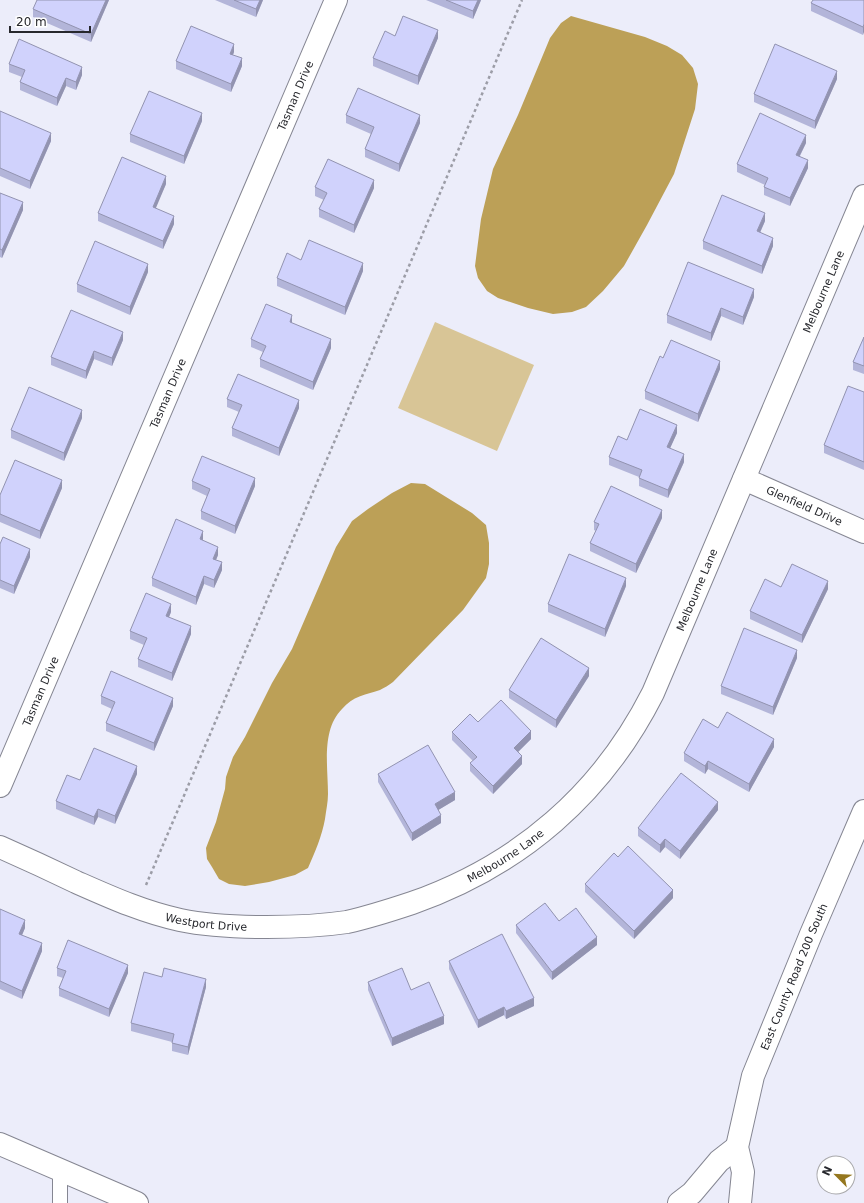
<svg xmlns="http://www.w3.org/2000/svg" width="864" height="1203" viewBox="0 0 864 1203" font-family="'DejaVu Sans',sans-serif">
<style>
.green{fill:#d8c596}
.water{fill:#bca057}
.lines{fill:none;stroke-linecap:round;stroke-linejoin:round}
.service-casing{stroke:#858692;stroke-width:16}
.minor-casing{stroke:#858692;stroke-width:24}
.tertiary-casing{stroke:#858692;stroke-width:24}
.primary-casing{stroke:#858692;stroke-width:24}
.path{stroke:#9c9da7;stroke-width:2.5;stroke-dasharray:3 3;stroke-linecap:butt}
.service{stroke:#fff;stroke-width:14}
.minor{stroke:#fff;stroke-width:22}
.tertiary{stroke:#fff;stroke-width:22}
.primary{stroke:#fff;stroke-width:22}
.wall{fill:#b3b5d9}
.shaded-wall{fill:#9293b0}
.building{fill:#d0d2fc;stroke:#9293b0}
.labels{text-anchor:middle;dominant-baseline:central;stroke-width:3.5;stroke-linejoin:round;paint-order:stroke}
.street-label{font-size:11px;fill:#27282d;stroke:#fff}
</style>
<rect width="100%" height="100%" fill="#ecedfa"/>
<path class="green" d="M435,322l99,43 -37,86 -99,-43z"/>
<g class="water">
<path d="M571,16l74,21 22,9 15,9 11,13 5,16 -3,25 -21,65 -27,51 -23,41 -21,25 -17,16 -14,5 -19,2 -25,-6 -30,-10 -11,-7 -9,-13 -3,-12 6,-47 12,-50 25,-54 32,-77 11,-15z"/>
<path d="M411,483l14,1 47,29 14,12 3,18v21l-3,14 -23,32 -70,72c-4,3 -9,6 -13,8 -15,5 -27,6 -38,19 -21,21 -14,58 -14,85 0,8 -2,17 -3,25 -3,17 -10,33 -17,49l-13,7 -26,7 -24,4 -16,-2 -10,-5 -7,-12 -5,-8 -1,-11 10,-26 9,-33 1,-12 7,-20 12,-20 27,-54 20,-34 44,-102 16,-26 16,-12 24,-16z"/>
</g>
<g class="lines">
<defs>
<path id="service" d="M60,1170v33"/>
<g id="minor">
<path id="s1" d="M744,479l120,53"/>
<path id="s2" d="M0,786l336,-786"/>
<path id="s3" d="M0,847c25,11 51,23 76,35 34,15 67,30 104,38 29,6 58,7 87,7 26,0 53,-1 80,-5 22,-5 44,-12 65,-19 108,-38 190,-109 241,-210l211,-497"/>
</g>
<g id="tertiary">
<path d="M679,1203l13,-10 27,-32 18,-14"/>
<path id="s4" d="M740,1203l3,-31 -6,-25 16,-71 58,-142 53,-123"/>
</g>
<path id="primary" d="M0,1144l137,59"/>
</defs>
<use href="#service" class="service-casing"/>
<use href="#minor" class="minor-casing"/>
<use href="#tertiary" class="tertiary-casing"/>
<use href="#primary" class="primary-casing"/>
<path class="path" d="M146,885l376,-885"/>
<use href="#service" class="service"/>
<use href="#minor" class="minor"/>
<use href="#tertiary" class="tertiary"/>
<use href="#primary" class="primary"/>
</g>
<g class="wall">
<path d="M109,0l-18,42 -58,-25v-8z"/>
<path d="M215,0h48l-7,17z"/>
<path d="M426,0h55l-8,19z"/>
<path d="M864,0l-1,35 -52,-24v-8z"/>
<path d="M395,36l43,2 -20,47 -45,-19v-8z"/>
<path d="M234,52l-1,3 9,11 -11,26 -55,-23v-8z"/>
<path d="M9,64l73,11 -6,15 -10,-4 -9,20 -37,-16v-8l2,-5 -13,-5z"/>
<path d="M837,79l-22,50 -61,-27v-8z"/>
<path d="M0,111l51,30 -21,48 -30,-13z"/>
<path d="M346,115l74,8 -21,49 -34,-15v-8l6,-15 -25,-11z"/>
<path d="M202,121l-18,43 -54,-22v-8z"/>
<path d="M806,143l-6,13 8,12 -18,38 -26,-11v-8l1,-2 -28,-13v-8z"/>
<path d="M166,184l-11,24 19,16 -11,25 -65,-28v-8z"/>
<path d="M315,187l59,1 -20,45 -35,-16v-8l5,-9 -9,-4z"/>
<path d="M0,193l23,17 -21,48 -2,-1z"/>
<path d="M765,221l-5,12 13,13 -11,28 -59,-25v-8z"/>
<path d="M363,271l-18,44 -68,-29v-8z"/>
<path d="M148,272l-18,43 -53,-23v-8z"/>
<path d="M754,297l-11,28 -22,-9 -10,25 -44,-18v-8z"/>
<path d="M292,323l39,25 -18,42 -53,-23v-8l3,-7 -12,-5v-8z"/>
<path d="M864,337v37l-11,-4v-8z"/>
<path d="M123,340l-11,26 -18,-7 -8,20 -35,-14v-8z"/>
<path d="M663,358l57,11 -22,53 -53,-23v-8z"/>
<path d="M864,392v78l-40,-17v-8z"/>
<path d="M227,399l72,9 -20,48 -47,-20v-8l7,-16 -12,-5z"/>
<path d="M82,418l-18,43 -53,-23v-8z"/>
<path d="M677,433l-7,15 14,14 -16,36 -29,-12v-9l-30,-12v-8l18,-17z"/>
<path d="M192,481l63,5 -20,48 -34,-15v-8l6,-15 -15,-7z"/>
<path d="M62,488l-22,51 -40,-17v-27z"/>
<path d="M662,518l-26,55 -46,-22v-8l6,-12 -2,-1v-8z"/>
<path d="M203,539v2l15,14 -2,5 6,10 -8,18 -10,-4 -8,21 -44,-19v-8z"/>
<path d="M0,544l30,13 -16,37 -14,-6z"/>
<path d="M626,586l-21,51 -57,-25v-8z"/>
<path d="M781,587l47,2 -26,54 -52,-24v-8z"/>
<path d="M171,612l-2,5 22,17 -19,47 -34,-14v-8l6,-14 -14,-6v-8z"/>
<path d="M797,658l-24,57 -52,-21v-8z"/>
<path d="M589,676l-33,52 -47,-30v-8z"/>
<path d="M101,696l72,10 -19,45 -48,-20v-8l6,-14 -11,-5z"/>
<path d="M478,722l53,17 -13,13 4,12 -29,30 -23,-23v-8l3,-2 -21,-21v-8z"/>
<path d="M718,728l56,19 -25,45 -41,-23 -3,5 -21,-13v-8z"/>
<path d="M137,774l-22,50 -17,-7 -4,8 -38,-16v-8l24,-21z"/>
<path d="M378,774l77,26 -17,10 3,13 -29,18 -34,-59z"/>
<path d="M718,810l-38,49 -15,-12 -5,6 -22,-17v-8z"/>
<path d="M618,857l55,41 -39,41 -49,-47v-8z"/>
<path d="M0,909l25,19 -3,7 20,16 -20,48 -22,-10z"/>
<path d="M559,921l38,24 -45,35 -36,-47v-8z"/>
<path d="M449,961l85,45 -28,13 -2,-4 -26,13 -29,-59z"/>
<path d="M57,968l71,5 -19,44 -50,-21v-8l4,-10 -6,-2z"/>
<path d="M368,982l43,8 33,34 -52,22 -24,-56z"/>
<path d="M206,987l-18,68 -16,-4v-9l-41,-11v-8z"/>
</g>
<g class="shaded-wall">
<path d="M106,0h3l-18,42v-8z"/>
<path d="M260,0h3l-7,17v-8z"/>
<path d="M478,0h3l-8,19v-8z"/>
<path d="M864,24v8l-1,3v-8z"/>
<path d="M438,30v8l-20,47v-9z"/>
<path d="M234,44v8l-4,10v-8z"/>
<path d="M242,58v8l-11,26v-8z"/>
<path d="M82,67v8l-6,15v-8z"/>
<path d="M837,71v8l-22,50v-8z"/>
<path d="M66,78v8l-9,20v-8z"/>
<path d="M202,113v8l-18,43v-8z"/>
<path d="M420,115v8l-21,49v-8z"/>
<path d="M51,133v8l-21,48v-8z"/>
<path d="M806,135v8l-10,20v-8z"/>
<path d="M808,160v8l-18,38v-8z"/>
<path d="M166,176v8l-13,31v-8z"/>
<path d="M374,180v8l-20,45v-8z"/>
<path d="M23,202v8l-21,48v-8z"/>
<path d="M765,213v8l-8,18v-8z"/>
<path d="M174,216v8l-11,25v-8z"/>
<path d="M773,238v8l-11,28v-8z"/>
<path d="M363,263v8l-18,44v-8z"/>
<path d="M148,264v8l-18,43v-8z"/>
<path d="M754,289v8l-11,28v-8z"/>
<path d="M721,308v8l-10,25v-8z"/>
<path d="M292,315v8l-2,-1z"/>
<path d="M123,332v8l-11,26v-8z"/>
<path d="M331,339v9l-18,42v-8z"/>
<path d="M94,351v8l-8,20v-8z"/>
<path d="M720,361v8l-22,53v-8z"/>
<path d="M299,400v8l-20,48v-8z"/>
<path d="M82,410v8l-18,43v-8z"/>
<path d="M677,425v8l-10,22v-8z"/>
<path d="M684,454v8l-16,36v-8z"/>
<path d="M255,478v8l-20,48v-8z"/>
<path d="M62,480v8l-22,51v-8z"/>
<path d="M662,510v8l-26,55v-9z"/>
<path d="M203,531v8l-3,8v-8z"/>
<path d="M218,547v8l-5,12v-8z"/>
<path d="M30,549v8l-16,37v-8z"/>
<path d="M222,562v8l-8,18v-8z"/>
<path d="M204,576v8l-8,21v-8z"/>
<path d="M626,578v8l-21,51v-8z"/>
<path d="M828,581v8l-26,54v-8z"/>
<path d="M171,604v8l-5,12v-8z"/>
<path d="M191,626v8l-19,47v-8z"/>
<path d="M797,650v8l-24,57v-8z"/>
<path d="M589,668v8l-33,52v-8z"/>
<path d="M173,698v8l-19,45v-8z"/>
<path d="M531,731v8l-17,17v-8z"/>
<path d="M774,739v8l-25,45v-8z"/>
<path d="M522,756v8l-29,30v-8z"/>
<path d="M708,761v8l-3,5v-8z"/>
<path d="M137,766v8l-22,50v-8z"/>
<path d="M455,792v8l-20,12v-8z"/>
<path d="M718,802v8l-38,49v-8z"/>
<path d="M98,809v8l-4,8v-8z"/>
<path d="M441,815v8l-29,18v-8z"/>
<path d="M665,839v8l-5,6v-8z"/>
<path d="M673,890v8l-39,41v-8z"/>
<path d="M25,920v8l-6,14v-8z"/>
<path d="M597,937v8l-45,35v-8z"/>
<path d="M42,943v8l-20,48v-8z"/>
<path d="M128,965v8l-19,44v-8z"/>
<path d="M206,979v8l-18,68v-8z"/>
<path d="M534,998v8l-28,13v-8z"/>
<path d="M504,1007v8l-26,13v-8z"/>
<path d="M444,1016v8l-52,22v-8z"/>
</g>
<g class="building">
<path d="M37,0h69l-15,34 -58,-25z"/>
<path d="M234,0h26l-4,9z"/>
<path d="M446,0h32l-5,11z"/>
<path d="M813,0h51v24l-1,3 -52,-24z"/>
<path d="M403,16l35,14 -20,46 -45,-18 12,-27 10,5z"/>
<path d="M191,26l43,18 -4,10 12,4 -11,26 -55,-23z"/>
<path d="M19,39l63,28 -6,15 -10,-4 -9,20 -37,-16 5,-12 -16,-6z"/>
<path d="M775,44l62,27 -22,50 -61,-27z"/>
<path d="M358,88l62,27 -21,49 -34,-15 9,-22 -28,-12z"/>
<path d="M149,91l53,22 -18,43 -54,-22z"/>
<path d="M0,111l51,22 -21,48 -30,-13z"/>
<path d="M760,113l46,22 -10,20 12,5 -18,38 -26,-11 4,-9 -31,-14z"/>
<path d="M122,157l44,19 -13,31 21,9 -11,25 -65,-28z"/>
<path d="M328,159l46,21 -20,45 -35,-16 8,-16 -12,-6z"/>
<path d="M0,193l23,9 -21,48 -2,-1z"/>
<path d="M722,195l43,18 -8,18 16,7 -11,28 -59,-25z"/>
<path d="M309,240l54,23 -18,44 -68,-29 10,-25 14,7z"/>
<path d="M95,241l53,23 -18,43 -53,-23z"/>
<path d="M688,262l66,27 -11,28 -22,-9 -10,25 -44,-18z"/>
<path d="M266,304l26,11 -2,7 41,17 -18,43 -53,-23 6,-13 -15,-7z"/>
<path d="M71,310l52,22 -11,26 -18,-7 -8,20 -35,-14z"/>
<path d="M864,337v29l-11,-4z"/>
<path d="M671,340l49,21 -22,53 -53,-23 15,-35 3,2z"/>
<path d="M238,374l61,26 -20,48 -47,-20 10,-23 -15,-6z"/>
<path d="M848,386l16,6v70l-40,-17z"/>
<path d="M29,387l53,23 -18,43 -53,-23z"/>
<path d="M640,409l37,16 -10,22 17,7 -16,36 -29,-12 3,-8 -33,-13 9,-21 9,4z"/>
<path d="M202,456l53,22 -20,48 -34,-15 9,-22 -18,-8z"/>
<path d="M15,460l47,20 -22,51 -40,-17v-19z"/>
<path d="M611,486l51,24 -26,54 -46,-21 9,-19 -5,-2z"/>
<path d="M176,519l27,12 -3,8 18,8 -5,12 9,3 -8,18 -10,-4 -8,21 -44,-19z"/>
<path d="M3,537l27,12 -16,37 -14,-6v-36z"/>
<path d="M569,554l57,24 -21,51 -57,-25z"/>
<path d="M792,564l36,17 -26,54 -52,-24 15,-32 16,8z"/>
<path d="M146,593l25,11 -5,12 25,10 -19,47 -34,-14 9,-21 -17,-7z"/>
<path d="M744,628l53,22 -24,57 -52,-21z"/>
<path d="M541,638l48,30 -33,52 -47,-30z"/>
<path d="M111,671l62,27 -19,45 -48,-20 9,-21 -14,-6z"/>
<path d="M501,700l30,31 -17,17 8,8 -29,30 -23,-23 7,-6 -25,-25 18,-18 8,8z"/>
<path d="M727,712l47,27 -25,45 -41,-23 -3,5 -21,-13 19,-34 15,9z"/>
<path d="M428,745l27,47 -20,12 6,11 -29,18 -34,-59z"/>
<path d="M94,748l43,18 -22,50 -17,-7 -4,8 -38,-16 11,-26 13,5z"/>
<path d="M681,773l37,29 -38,49 -15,-12 -5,6 -22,-17z"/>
<path d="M628,846l45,44 -39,41 -49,-47 29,-31 4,4z"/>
<path d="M545,903l14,18 17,-13 21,29 -45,35 -36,-47z"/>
<path d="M0,909l25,11 -6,14 23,9 -20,48 -22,-10z"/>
<path d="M502,934l32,64 -28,13 -2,-4 -26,13 -29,-59z"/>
<path d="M68,940l60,25 -19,44 -50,-21 7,-17 -9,-3z"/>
<path d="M164,968l42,11 -18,68 -16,-4 2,-9 -43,-11 13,-51 18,5z"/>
<path d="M402,968l9,22 18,-8 15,34 -52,22 -24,-56z"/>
</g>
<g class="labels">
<g class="street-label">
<text stroke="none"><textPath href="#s2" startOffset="751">Tasman Drive</textPath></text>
<text stroke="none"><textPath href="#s3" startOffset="1194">Melbourne Lane</textPath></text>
<text stroke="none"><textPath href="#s2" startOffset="427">Tasman Drive</textPath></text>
<text stroke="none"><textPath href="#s1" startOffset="66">Glenfield Drive</textPath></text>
<text stroke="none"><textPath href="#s3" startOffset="870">Melbourne Lane</textPath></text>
<text stroke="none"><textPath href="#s2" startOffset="103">Tasman Drive</textPath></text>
<text stroke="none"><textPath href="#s3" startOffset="535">Melbourne Lane</textPath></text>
<text stroke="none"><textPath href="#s3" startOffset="221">Westport Drive</textPath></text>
<text stroke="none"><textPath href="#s4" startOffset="237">East County Road 200 South</textPath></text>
</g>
</g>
<g transform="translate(836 1175) rotate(294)"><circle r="19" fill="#ffffff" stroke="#a9a9ab"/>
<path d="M0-3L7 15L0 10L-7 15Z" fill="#95771f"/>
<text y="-6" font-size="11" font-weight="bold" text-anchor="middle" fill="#27282d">N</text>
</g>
<path d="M10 26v6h80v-6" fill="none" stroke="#27282d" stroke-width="2"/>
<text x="16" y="26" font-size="12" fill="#27282d" stroke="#ffffff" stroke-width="3" paint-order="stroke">20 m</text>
</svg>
